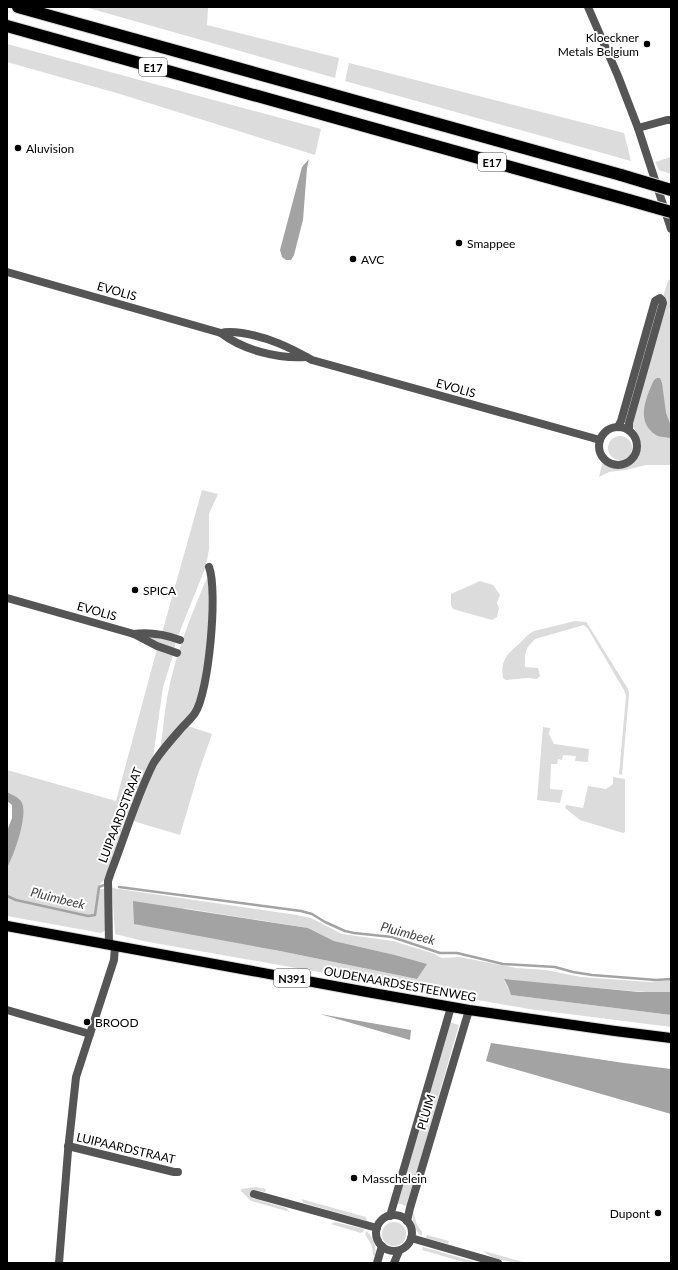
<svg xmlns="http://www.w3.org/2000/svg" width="678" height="1270" viewBox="0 0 678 1270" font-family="Lato,sans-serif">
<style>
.green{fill:#dcdcdc;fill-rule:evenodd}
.water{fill:#a3a3a3}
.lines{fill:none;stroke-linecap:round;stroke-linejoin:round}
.stream{stroke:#a3a3a3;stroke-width:2.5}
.primary-casing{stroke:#dbdbdb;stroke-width:12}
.motorway-casing{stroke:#dbdbdb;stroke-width:14}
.minor{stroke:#555;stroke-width:8}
.primary{stroke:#000;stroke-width:10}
.motorway{stroke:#000;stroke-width:12}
.motorway-bridge-casing{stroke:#dbdbdb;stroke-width:14;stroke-linecap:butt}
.motorway-bridge{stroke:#000;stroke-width:12}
.poi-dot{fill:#000;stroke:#fff;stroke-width:1.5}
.labels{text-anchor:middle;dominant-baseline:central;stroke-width:4;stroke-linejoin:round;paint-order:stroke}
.shield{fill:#fff;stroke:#4c4c4c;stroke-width:1}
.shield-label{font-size:11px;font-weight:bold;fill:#000}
.poi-label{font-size:12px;fill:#000;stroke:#fff;text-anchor:start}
.street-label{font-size:12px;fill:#000;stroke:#fff}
.water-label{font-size:13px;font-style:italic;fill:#444;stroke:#fff}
</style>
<rect width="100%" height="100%" fill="#fff"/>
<g class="green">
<path d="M85,7h123l-1,18 132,33 -4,20z"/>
<path d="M7,44l314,85 -6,26 -195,-61 -113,-32z"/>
<path d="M349,63l275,70 7,28 -286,-80z"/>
<path d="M671,157v17l-12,-4 -4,-8z"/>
<path d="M671,278v187h-25l-20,5 -17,2 -10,5 4,-16c17,14 41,3 37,-19 -1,-6 -5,-12 -8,-17l31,-128 5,-16z"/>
<circle cx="620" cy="448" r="12"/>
<path d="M202,490l16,4 -9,20v35l-3,17 -28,70 -16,-3z"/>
<path d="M209,573l-1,68 -11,64 -37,45c3,-18 4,-35 7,-52 8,-44 25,-85 42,-125z"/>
<path d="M480,581l13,4 7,10 -3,8 2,5 -2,9 -5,3 -39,-11 -2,-4v-11z"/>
<path d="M575,621l11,1 1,1 41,66 1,5 -7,81 -3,-1 7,-78 -2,-6 -36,-61 -4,-4 -49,14 -8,9 -2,7v12l13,1 2,8 -3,3 -9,-1 -22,2 -3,-2c-3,-17 4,-24 16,-34 5,-5 9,-10 15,-13z"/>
<path d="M142,636l34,5 -2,9z"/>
<path d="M157,649l10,5 6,1 -10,32 -10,71 -47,120 -5,5 -3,6h8v41l-5,3 -94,-17v-48c11,-21 10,-47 13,-69l-13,-7v-22l109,31z"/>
<path d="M188,726l24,8 -14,40 -18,61 -47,-14 15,-41 12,-22z"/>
<path d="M543,727l7,1 -1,6 5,10 35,5 -1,13 -13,-1 1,-5 -13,-1 -1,5 -4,-1 -1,5h-6l-1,25 13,1 -3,13 -23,-3z"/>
<path d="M613,777l12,2v53l-2,1 -43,-13 -15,-12 1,-3 17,3 5,-22 18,3 7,-5z"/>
<path d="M112,888l185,27 14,3 31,16 51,7 39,12 10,5 17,-1 57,11 30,2 35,7 69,5 21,-2v12l-14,1 -153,-13 7,15 160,20v12l-142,-18 -386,-68 -28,-7zM183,908l125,20 26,13 61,14 31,9 -9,15 -142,-29z"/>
<path d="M449,1022l10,3 -52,181 -10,-3z"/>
<path d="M256,1187l10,2 -1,3 -10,-2 -3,8 34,10 4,4 -39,-11 -10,-10v-2z"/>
<path d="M301,1199l65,18 1,4 -63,-18z"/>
<path d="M413,1212l4,13 5,7v4c-8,-5 -10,-15 -9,-24z"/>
<path d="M335,1222l29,7 -1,3 -2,1 -30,-9z"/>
<circle cx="394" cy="1234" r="12"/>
<path d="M367,1231c6,7 10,16 8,25l-2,-1 -1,-9 -7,-12z"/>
<path d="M427,1235l22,6 -1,3 -22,-6z"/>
<path d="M423,1247l56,16h-12l-45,-13z"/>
<path d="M484,1251l43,12c-10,0 -37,-3 -43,-12z"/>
</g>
<g class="water">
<path d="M309,159l-2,9 -4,52 -9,35 -3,5h-5l-4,-3 -2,-7 22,-83z"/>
<path d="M657,378h3l2,5 4,30 5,13v13c-5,-3 -10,-1 -15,-4 -21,-13 -10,-38 -2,-55z"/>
<path d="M7,792c5,3 13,5 15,11 6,13 -8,52 -15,65v-37l5,-13v-13l-5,-4z"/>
<path d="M133,901l175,27 26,13 61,14 32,9 -10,15 -142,-29 -141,-26z"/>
<path d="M504,979l135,13h32v23l-160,-20 -3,-8z"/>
<path d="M320,1014l91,16 -1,10z"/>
<path d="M491,1043l133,20 47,6v45l-185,-53z"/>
</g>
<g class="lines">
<g class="stream">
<path d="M119,887l182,24 11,3 13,8 20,9 9,2 38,4 48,16h17l46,11 52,3 18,5 19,3 64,5 15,-1"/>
<path d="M7,896l9,4 72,16 7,-1 4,-28 5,-2"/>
</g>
<defs>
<path id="primary" d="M7,926l360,66 102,18 146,21 56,7"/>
<g id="motorway">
<path d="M18,7l603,168"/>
<path d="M7,26l622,174"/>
</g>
</defs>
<use href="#primary" class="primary-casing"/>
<use href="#motorway" class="motorway-casing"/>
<g class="minor">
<path d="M588,7l30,69 20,52 33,101"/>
<path d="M638,128l29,-8h4"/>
<path d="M7,272l214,61c22,17 57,26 85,24"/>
<path d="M221,333c7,-2 14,-1 21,0 26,4 47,14 70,27l288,80"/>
<path d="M618,427l3,-6 34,-120 5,-3 2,2 1,3 -34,120v7"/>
<circle cx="618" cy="446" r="19"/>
<path d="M7,598l127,36 23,12 20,7"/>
<path d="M134,634c15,-2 32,1 46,6"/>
<path d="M109,945l-1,-64 3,-9c14,-36 25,-74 42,-108 6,-10 18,-24 26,-33 5,-6 12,-12 16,-18 14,-21 23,-123 14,-146"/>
<path d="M7,1010l83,24"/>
<path d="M68,1146l106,26h4"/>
<path d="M254,1194l123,34"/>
<circle cx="394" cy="1233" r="18"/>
<path d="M390,1216l61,-209"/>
<path d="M407,1221l3,-13 59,-198"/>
<path d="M411,1238l87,25"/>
<path d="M59,1263l9,-112 8,-74 38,-117 1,-14"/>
<path d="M377,1263l5,-17"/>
<path d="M394,1263l5,-12"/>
</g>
<use href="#primary" class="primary"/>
<use href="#motorway" class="motorway"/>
<defs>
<g id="motorway-bridge">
<path d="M621,175l50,15"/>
<path d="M629,200l42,12"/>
</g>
</defs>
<use href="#motorway-bridge" class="motorway-bridge-casing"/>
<use href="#motorway-bridge" class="motorway-bridge"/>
</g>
<g class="poi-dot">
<circle cx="647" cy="44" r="4"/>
<circle cx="18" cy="148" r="4"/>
<circle cx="459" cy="243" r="4"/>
<circle cx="353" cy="259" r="4"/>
<circle cx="135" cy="590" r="4"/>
<circle cx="87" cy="1022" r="4"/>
<circle cx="354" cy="1178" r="4"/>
<circle cx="658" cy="1213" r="4"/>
</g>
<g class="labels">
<g class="shield">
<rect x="139" y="58" width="28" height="18" rx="3"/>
<rect x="478" y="153" width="28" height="18" rx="3"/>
<rect x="274" y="969" width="36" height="18" rx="3"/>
</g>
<g class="shield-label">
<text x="153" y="67">E17</text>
<text x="492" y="162">E17</text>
<text x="292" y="978">N391</text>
</g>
<g class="poi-label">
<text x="639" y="37" text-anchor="end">Kloeckner<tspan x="639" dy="14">Metals Belgium</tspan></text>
<text x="26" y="148">Aluvision</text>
<text x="467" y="243">Smappee</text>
<text x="361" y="259">AVC</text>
<text x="143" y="590">SPICA</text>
<text x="95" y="1022">BROOD</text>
<text x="362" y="1178">Masschelein</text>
<text x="650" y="1213" text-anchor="end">Dupont</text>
</g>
<g class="street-label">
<text transform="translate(117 291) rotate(16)">EVOLIS</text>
<text transform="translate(456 388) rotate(16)">EVOLIS</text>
<text transform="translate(97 611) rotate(16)">EVOLIS</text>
<text transform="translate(120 815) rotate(-69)">LUIPAARDSTRAAT</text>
<text transform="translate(400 984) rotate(10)">OUDENAARDSESTEENWEG</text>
<text transform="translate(426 1112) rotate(-73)">PLUIM</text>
<text transform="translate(126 1148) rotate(13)">LUIPAARDSTRAAT</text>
</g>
<g class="water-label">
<text transform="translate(58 898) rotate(14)">Pluimbeek</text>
<text transform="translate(408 933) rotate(15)">Pluimbeek</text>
</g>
</g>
<rect width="678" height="1270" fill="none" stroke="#000000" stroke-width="16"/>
</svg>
